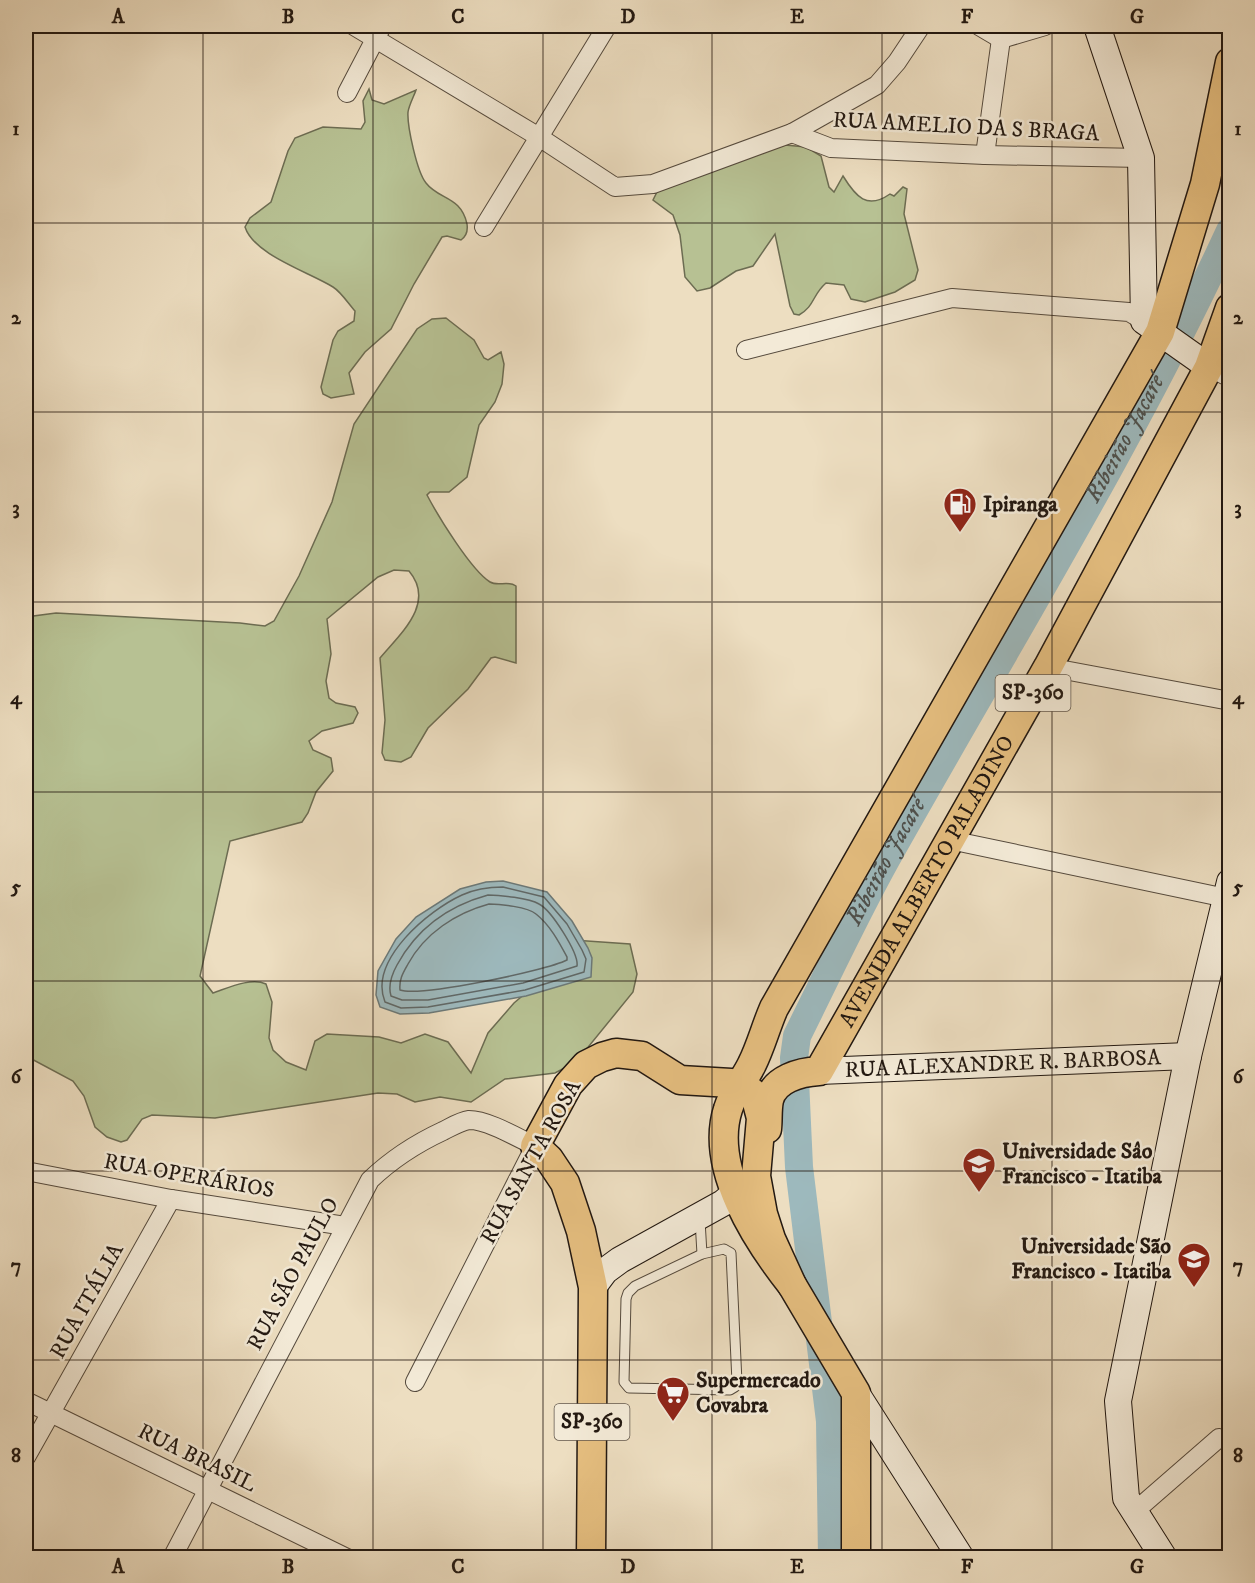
<svg xmlns="http://www.w3.org/2000/svg" width="1255" height="1583" viewBox="0 0 1255 1583" font-family="'IM FELL DW Pica',serif">
<style>
.green{fill:#b7c193;stroke:#6c6c52;stroke-width:1.5}
.water{fill:#9db9bd;stroke:#6c7978;stroke-width:1.5}
.lines{fill:none;stroke-linecap:round;stroke-linejoin:round}
.shore{stroke:#606867;stroke-width:1.5}
.river{stroke:#9db9bd;stroke-width:28}
.lane-casing{stroke:#554a3d;stroke-width:11}
.street-casing{stroke:#554a3d;stroke-width:20}
.secondary-casing{stroke:#221811;stroke-width:28}
.primary-casing{stroke:#221811;stroke-width:31}
.lane{stroke:#f3ead7;stroke-width:9}
.street{stroke:#f3ead7;stroke-width:18}
.secondary{stroke:#f3ead7;stroke-width:26}
.primary{stroke:#e6bf80;stroke-width:28}
.grid{fill:none;stroke:#221811;stroke-width:1.5;stroke-opacity:0.55}
.labels{text-anchor:middle;dominant-baseline:central;stroke-width:5;stroke-linejoin:round;paint-order:stroke}
.shield{fill:#f3ead7;stroke:#61574c;stroke-width:1.5}
.shield-label{font-size:21px;font-weight:bold;fill:#221811}
.street-label{font-size:22px;fill:#221811;stroke:#f3ead7}
.poi-label{font-size:22px;font-weight:bold;fill:#221811;stroke:#f3ead7;text-anchor:start}
.water-label{font-size:24px;font-style:italic;fill:#4d504d;stroke:#f3ead7}
.neatline{fill:none;stroke:#221811;stroke-width:2}
.grid-label{font-size:20px;text-anchor:middle;font-weight:bold;fill:#221811}
</style>
<rect width="100%" height="100%" fill="#eddec1"/>
<filter id="stains"><feTurbulence type="fractalNoise" baseFrequency=".00333" numOctaves="4"/><feColorMatrix values="0 0 0 0 .2 0 0 0 0 .09 0 0 0 0 .02 0 0 0 .5 -.17"/></filter>
<radialGradient id="worn" r=".72"><stop offset=".6" stop-color="#630" stop-opacity="0"/><stop offset="1" stop-color="#630" stop-opacity=".3"/></radialGradient>
<g class="green">
<path d="M369,89l3,11 12,4 32,-14c-2,6 -7,15 -8,22 -1,14 9,60 18,71 13,17 35,13 41,41 1,7 0,12 -6,16l-14,-4 -5,1 -28,47 -23,45 -26,23 -16,21 5,21 -23,4 -8,-4 -2,-7 12,-47 5,-9 16,-10 1,-10c-7,-8 -14,-19 -22,-24 -24,-15 -79,-32 -88,-60l5,-9 21,-16 17,-51 7,-13 28,-11 38,2 4,-7 -2,-21z"/>
<path d="M785,145l21,2 15,9 8,31 5,5 9,-16c13,21 24,34 47,18l4,2 9,-9 4,2 -3,25 14,56 -3,10 -20,12 -30,10 -14,-3 -7,-14 -18,-2c-14,12 -11,23 -27,32l-5,-1 -4,-8 -15,-72 -22,32 -17,5 -26,17 -13,3 -12,-14 -5,-42 -7,-20 -20,-15 7,-14z"/>
<path d="M446,318l28,22 10,18 4,2 13,-8 3,12 -2,20 -7,18 -16,23 -12,52 -18,15h-19l-3,3c11,21 44,75 63,87 8,5 18,-2 26,4v77l-21,-6 -4,1 -23,31 -40,39 -17,29 -10,5 -16,-2 -3,-7 3,-33 -5,-62c21,-25 56,-55 29,-87l-15,-1 -16,7 -51,42 4,35 -5,27 3,17 7,5 19,4 3,6 -5,10 -31,8 -13,10 4,9 18,8 2,13 -17,21 -8,21 -6,9 -72,19 -30,135 13,17c15,-5 38,-16 53,-9l6,18 -3,36 4,12 13,12 20,8 9,-29 12,-7 52,3 22,6 24,-9 23,8 23,31 17,-40 26,-30 26,-22 33,-41 57,4 7,30 -4,18 -57,70 -21,11 -50,6 -34,23 -31,-5 -25,5 -18,-8 -19,-1 -163,25 -63,-3 -10,4 -15,21 -6,2 -14,-5 -12,-10 -11,-31 -11,-15 -47,-25v-439l30,-4 184,10 25,3 9,-5 25,-45 33,-74 22,-78 63,-95 15,-10z"/>
</g>
<path class="water" d="M503,881l44,11 25,29 16,27 4,10 -1,19 -65,19 -97,17 -29,1 -20,-7 -4,-12 2,-24 18,-32 20,-22 44,-28 26,-7z"/>
<g class="lines">
<g class="shore">
<path d="M503,887l41,10 23,27 15,26 4,9 -2,13 -59,18 -97,17 -27,1 -16,-6c-17,-42 44,-92 77,-107 13,-6 28,-8 41,-8z"/>
<path d="M488,895c12,0 41,3 51,9 12,6 40,49 38,62l-54,17 -95,17h-26l-11,-4c-3,-10 1,-22 6,-31 20,-37 51,-59 91,-70z"/>
<path d="M489,904c11,0 39,3 47,10 14,11 23,28 31,43v3c-22,11 -147,37 -167,30 -1,-11 3,-17 8,-26 17,-31 48,-51 81,-60z"/>
</g>
<path class="river" id="s1" d="M832,1558l-2,-137 -31,-254 -5,-109 3,-22c30,-60 58,-121 91,-180 116,-207 242,-409 342,-625"/>
<defs>
<g id="lane">
<path d="M700,1220l2,34"/>
<path d="M724,1249l7,4 6,129 -2,5 -5,3 -101,-2 -5,-6 2,-83 2,-6 7,-7 67,-32z"/>
</g>
<g id="street">
<path d="M354,26l185,111 76,50 38,-3 139,-51 85,-48 20,-23 24,-36"/>
<path d="M979,26l22,13"/>
<path d="M1001,39l44,-13"/>
<path d="M347,93l35,-67"/>
<path d="M792,133l39,15 154,7 156,3"/>
<path d="M985,155l16,-116"/>
<path d="M484,227l123,-201"/>
<path d="M746,350l206,-52 177,14 15,9"/>
<path d="M1209,367l21,11"/>
<path d="M1048,667l182,34"/>
<path d="M950,840l276,58"/>
<path d="M26,1171l145,28 174,27"/>
<path d="M26,1401l321,157"/>
<path d="M26,1457l145,-258"/>
<path d="M1134,1512l85,-74"/>
<path d="M172,1558l198,-378c22,-21 45,-36 73,-49 8,-4 18,-10 26,-11 19,0 49,18 66,26l-120,236"/>
</g>
<g id="secondary">
<path d="M1097,26l44,132 3,163 65,46"/>
<path id="s2" d="M819,1071l369,-15"/>
<path d="M593,1287l12,-16 15,-11 103,-57 27,-22"/>
<path d="M856,1393l105,165"/>
<path d="M1164,1558l-38,-60 -8,-97 70,-345 42,-174"/>
</g>
<g id="primary">
<path id="s3" d="M767,1129c1,-9 0,-20 2,-29 5,-21 31,-28 50,-29l229,-404 161,-300 21,-59"/>
<path d="M792,1285c-35,-44 -83,-117 -64,-176 5,-17 17,-30 24,-45 9,-18 14,-38 22,-56l386,-676 45,-148 25,-122"/>
<path d="M591,1558l2,-271 -12,-56 -16,-48 -16,-24 -14,-13 33,-61 18,-20 16,-8 14,-4 26,3 38,24 51,3 18,7 6,5 6,23 -5,58 7,38 8,25 21,46 64,108v165"/>
</g>
</defs>
<use href="#lane" class="lane-casing"/>
<use href="#street" class="street-casing"/>
<use href="#secondary" class="secondary-casing"/>
<use href="#primary" class="primary-casing"/>
<use href="#lane" class="lane"/>
<use href="#street" class="street"/>
<use href="#secondary" class="secondary"/>
<use href="#primary" class="primary"/>
</g>
<path class="grid" d="M203,26v1532M373,26v1532M543,26v1532M712,26v1532M882,26v1532M1052,26v1532M26,223h1204M26,412h1204M26,602h1204M26,792h1204M26,981h1204M26,1171h1204M26,1360h1204"/>
<defs>
<symbol id="fuel-pin" viewBox="-11 -11 22 30"><path d="M0 17L-7.5 6A9.5 9.5 0 1 1 7.5 6Z" fill="#8f2418" stroke="#f3ead7"/><path d="M-5.5-6h7V0h2V4h1.3V-2.5L3-4.5l.8-.8L6-3V5H2.5V1h-1V6h-7ZM-4.2-4.7v3.2H.2V-4.7Z" fill="#fff"/></symbol>
<symbol id="university-pin" viewBox="-11 -11 22 30"><path d="M0 17L-7.5 6A9.5 9.5 0 1 1 7.5 6Z" fill="#8f2418" stroke="#f3ead7"/><path d="M0-5L7-2L0 1L-7-2ZM-4 1L0 2.5L4 1V4Q0 6-4 4Z" fill="#fff"/></symbol>
<symbol id="supermarket-pin" viewBox="-11 -11 22 30"><path d="M0 17L-7.5 6A9.5 9.5 0 1 1 7.5 6Z" fill="#8f2418" stroke="#f3ead7"/><path d="M-6-5.5h2.5l.6 2H6L4.5 2H-2.5L-4.4-4H-6ZM-1.5 3.2a1.3 1.3 0 1 0 .1 0ZM3 3.2a1.3 1.3 0 1 0 .1 0Z" fill="#fff"/></symbol>
</defs>
<g fill-rule="evenodd">
<use href="#fuel-pin" x="941" y="485" width="38" height="52"/>
<use href="#university-pin" x="960" y="1145" width="38" height="52"/>
<use href="#university-pin" x="1175" y="1240" width="38" height="52"/>
<use href="#supermarket-pin" x="654" y="1374" width="38" height="52"/>
</g>
<g class="labels">
<g class="shield">
<rect x="995.5" y="675" width="75" height="36" rx="4.5"/>
<rect x="554.5" y="1404" width="75" height="36" rx="4.5"/>
</g>
<g class="shield-label">
<text x="1033" y="693">SP-360</text>
<text x="592" y="1422">SP-360</text>
</g>
<g class="street-label">
<text transform="translate(966 127) rotate(3)">RUA AMELIO DA S BRAGA</text>
<text stroke="none"><textPath href="#s3" startOffset="309">AVENIDA ALBERTO PALADINO</textPath></text>
<text stroke="none"><textPath href="#s2" startOffset="184">RUA ALEXANDRE R. BARBOSA</textPath></text>
<text transform="translate(531 1162) rotate(-61)">RUA SANTA ROSA</text>
<text transform="translate(189 1176) rotate(10)">RUA OPERÁRIOS</text>
<text transform="translate(293 1274) rotate(-62)">RUA SÃO PAULO</text>
<text transform="translate(87 1301) rotate(-61)">RUA ITÁLIA</text>
<text transform="translate(197 1458) rotate(26)">RUA BRASIL</text>
</g>
<g class="poi-label">
<text x="983" y="504">Ipiranga</text>
<text x="1002" y="1151">Universidade Sâo<tspan x="1002" dy="25">Francisco - Itatiba</tspan></text>
<text x="1171" y="1246" text-anchor="end">Universidade São<tspan x="1171" dy="25">Francisco - Itatiba</tspan></text>
<text x="696" y="1380">Supermercado<tspan x="696" dy="25">Covabra</tspan></text>
</g>
<g class="water-label">
<text stroke="none"><textPath href="#s1" startOffset="1206">Ribeirão Jacaré</textPath></text>
<text stroke="none"><textPath href="#s1" startOffset="720">Ribeirão Jacaré</textPath></text>
</g>
</g>
<rect width="1255" height="1583" fill="none" stroke="#eddec1" stroke-width="66"/>
<rect x="33" y="33" width="1189" height="1517" class="neatline"/>
<g class="grid-label">
<text x="118" y="23">A</text>
<text x="288" y="23">B</text>
<text x="458" y="23">C</text>
<text x="628" y="23">D</text>
<text x="797" y="23">E</text>
<text x="967" y="23">F</text>
<text x="1137" y="23">G</text>
<text x="16" y="135">1</text>
<text x="1238" y="135">1</text>
<text x="16" y="324">2</text>
<text x="1238" y="324">2</text>
<text x="16" y="514">3</text>
<text x="1238" y="514">3</text>
<text x="16" y="704">4</text>
<text x="1238" y="704">4</text>
<text x="16" y="893">5</text>
<text x="1238" y="893">5</text>
<text x="16" y="1083">6</text>
<text x="1238" y="1083">6</text>
<text x="16" y="1272">7</text>
<text x="1238" y="1272">7</text>
<text x="16" y="1462">8</text>
<text x="1238" y="1462">8</text>
<text x="118" y="1573">A</text>
<text x="288" y="1573">B</text>
<text x="458" y="1573">C</text>
<text x="628" y="1573">D</text>
<text x="797" y="1573">E</text>
<text x="967" y="1573">F</text>
<text x="1137" y="1573">G</text>
</g>
<rect width="100%" height="100%" filter="url(#stains)"/>
<rect width="100%" height="100%" fill="url(#worn)"/>
</svg>
